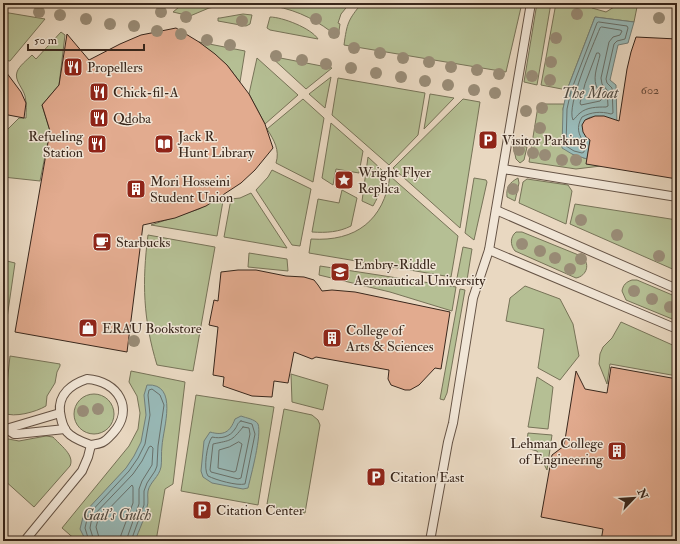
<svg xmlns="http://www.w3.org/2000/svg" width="680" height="544" viewBox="0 0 680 544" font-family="'IM FELL Double Pica',serif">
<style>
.green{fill:#b5bf94;stroke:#777358}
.water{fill:#98b9b7;stroke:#727f79}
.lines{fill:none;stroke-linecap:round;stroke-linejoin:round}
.shore{stroke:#68706a;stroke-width:1}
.building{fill:#e2ab8f;stroke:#39271c}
.service-casing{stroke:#655345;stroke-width:10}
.service{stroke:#f1e6d7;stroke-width:8}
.tree{fill:#998c77}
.labels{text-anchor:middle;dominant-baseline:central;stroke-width:3;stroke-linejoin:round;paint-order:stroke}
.number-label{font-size:12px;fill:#634839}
.poi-label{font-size:14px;fill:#39271c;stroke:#f1e6d7;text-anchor:start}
.water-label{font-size:15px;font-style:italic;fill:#514c43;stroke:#f1e6d7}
</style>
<rect width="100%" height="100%" fill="#e9d8c1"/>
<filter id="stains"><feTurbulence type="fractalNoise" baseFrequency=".005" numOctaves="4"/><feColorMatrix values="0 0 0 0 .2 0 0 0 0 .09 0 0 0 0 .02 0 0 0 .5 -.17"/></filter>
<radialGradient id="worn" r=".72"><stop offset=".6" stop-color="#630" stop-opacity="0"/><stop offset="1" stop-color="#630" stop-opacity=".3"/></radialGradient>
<g class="green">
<path d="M184,3h56l-31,5 -19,8 -17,-4z"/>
<path d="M273,3h77l-9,11 -3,9 2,1 -2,13c-20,-16 -38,-26 -64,-31z"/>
<path d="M362,3h160l-16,69 -162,-27c3,-22 4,-25 18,-42z"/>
<path d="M537,3h14l-14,82 -13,-3z"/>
<path d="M556,3h32l4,5 14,4 8,-5 1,-4h11l11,4 -3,15 -39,-5 -28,73 -26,-5z"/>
<path d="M3,12l42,7 -35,42 -7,-1z"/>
<path d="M243,14l9,1 -2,9 -4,2 -28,-5v-3h2z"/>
<path d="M270,17c12,0 41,11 48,22l-48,-9 -3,-2z"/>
<path d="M61,32l4,3 -6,50 -17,20 8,26 -10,50 -37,-4v-43l16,-16h7c0,-7 1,-14 -1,-22 -2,-8 -11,-16 -8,-24 2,-6 10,-12 15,-17l4,4z"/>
<path d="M199,42l46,9 -5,31 -13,-17z"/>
<path d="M270,56l62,12 -26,21z"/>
<path d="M257,58l41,37 -33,29 -16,-30z"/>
<path d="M331,77l-6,31 -16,-14z"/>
<path d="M338,78l87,15 -7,42 -29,30 -57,-50z"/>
<path d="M430,94l24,4 -30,31z"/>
<path d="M303,99l21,19 -11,64 -37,-19c4,-13 -2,-23 -9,-34z"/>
<path d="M463,99l17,3 -20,126 -67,-60z"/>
<path d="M545,104h19l-1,5 9,45 15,5 14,7 -25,3 -47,-7 9,-56z"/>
<path d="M331,123l32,28 -4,22 -23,-4 -3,16 -11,-7z"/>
<path d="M513,145l14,2 -3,13 -4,3 -4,-4z"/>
<path d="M368,157l14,13c1,14 -2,24 -9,36l-11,-5z"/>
<path d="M272,170l39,19 -11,57 -8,-1 -36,-55 12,-13z"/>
<path d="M390,176l68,60 -7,41 -142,-24 2,-14c45,3 73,-19 79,-63z"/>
<path d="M474,178l12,2 1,2 -13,58 -9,-7z"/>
<path d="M518,178l1,5 -4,18 -8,-4c-1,-10 2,-14 11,-19z"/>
<path d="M527,179l41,6 4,6 -6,33 -47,-21 4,-21z"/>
<path d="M342,190l15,8 -6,28c-12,6 -24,7 -39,6l6,-33 21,4z"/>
<path d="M251,193l36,55 -63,-11 7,-38 9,-1z"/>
<path d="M224,195l-7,41 -66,-11 48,-16z"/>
<path d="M575,204l102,16v51l-107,-47z"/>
<path d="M516,232h6l59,24c10,7 6,20 -5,22l-61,-27c-5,-6 -5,-14 1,-19z"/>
<path d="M148,235l67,12 -22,124 -36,-6c-14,-46 -15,-83 -9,-130z"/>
<path d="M463,247l9,2 -5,31 -10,-2z"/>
<path d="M249,253l38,6 1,12 -40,-4z"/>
<path d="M3,260l12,3 -10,69 -2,-2z"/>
<path d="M320,266l136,21 -4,24 -62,-19 -71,-17z"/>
<path d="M632,280h5l40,17v24l-51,-21 -4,-9c1,-6 4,-9 10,-11z"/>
<path d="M525,286l35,13 13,25 6,32 -19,24 -22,-12 6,-39 -38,-8 4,-23z"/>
<path d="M460,289l5,1 -18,103 -3,7 -4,-1z"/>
<path d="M621,322l56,25v29l-67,-12 -3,20 -8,-20 1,-10 3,-7 9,-9z"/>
<path d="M10,356l50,8v2l-3,6 -2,11 -8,13 -1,10c-10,6 -32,12 -42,7z"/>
<path d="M131,371l54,11 -12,102 -8,5 -9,52h-79l-15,-13 67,-82 9,-17 2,-16 -3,-17 -8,-14z"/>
<path d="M291,374l37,11 -5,25 -31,-8z"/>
<path d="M537,377l16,10 -5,42 -20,-2z"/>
<circle cx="94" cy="414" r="20"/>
<path d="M196,395l78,12 -16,98 -77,-14z"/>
<path d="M284,409l28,6 6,5 2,5 -15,88 -35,-6v-2l-3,-1z"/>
<path d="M528,433l24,2 -5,35 -10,-19 -11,-3z"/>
<path d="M46,436l7,1c7,8 22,18 17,29l-36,41 -31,-28v-41l16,3z"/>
</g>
<g class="water">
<path d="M595,17l39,5 -6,21 -10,2 -8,35 6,5 1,39c-6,-2 -14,-7 -21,-7 -16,-2 -16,16 -6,23l-3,19 -15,-5 -10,-6 1,-39 4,-19z"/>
<path d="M147,385c32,-2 16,44 15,61 -1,7 0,15 -1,21 -2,10 -11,15 -13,24 -1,5 1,11 -1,16 -2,11 -8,23 -12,34h-49l-6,-12 4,-16 42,-45 8,-12 7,-14 5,-27 -2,-20z"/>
<path d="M241,416c5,2 14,3 17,8 4,11 -7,51 -10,64l-5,1 -31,-6 -9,-6 -2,-6 3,-30 6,-9c14,4 20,0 25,-13z"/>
</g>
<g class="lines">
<g class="shore">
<path d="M599,22l28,4 1,2 -3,11 -8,2 -3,3 -8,35 1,4 5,5 1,25 -2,1c-10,-3 -20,-2 -29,3 -6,10 -4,18 3,26l-1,9 -2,1 -8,-2 -8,-5 1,-37 4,-18 26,-68z"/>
<path d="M602,27l18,3 2,1 -2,4 -7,2 -4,5 -8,36 1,6 5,6 1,16 -2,1c-9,0 -19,0 -26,6 -3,2 -4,5 -7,7 -7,-14 20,-75 27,-92z"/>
<path d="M597,53h2l1,2c-2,9 -7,21 -4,30 2,7 5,6 5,15l-1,1 -19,4 -1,-2 5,-19z"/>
<path d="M241,421l11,3 3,10 -10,50c-8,2 -29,-4 -37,-8 -5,-6 -1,-33 4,-39 9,2 18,0 23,-8 3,-4 2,-6 6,-8z"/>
<path d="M243,427l6,1 1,6 -9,44 -3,1 -27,-7 -1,-2 3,-26c18,-4 18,-2 30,-17z"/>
<path d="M239,442l3,2 -6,27 -2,1 -16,-4 1,-18 10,-3z"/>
<path d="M89,541l-4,-13 3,-13 41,-44 9,-13 7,-14 5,-29 -2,-20 1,-5 3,-1 8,6 4,10 -6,41 -1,20 -2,5 -8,12 -3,8v14l-13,36"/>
<path d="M94,541l-4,-13 2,-11 41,-43 9,-13 7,-14 2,-1 2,2 -1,17 -10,16 -3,8v15l-13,37"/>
<path d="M100,541l-4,-14 2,-7 34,-35 1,2v16l-12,32 -1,6"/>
</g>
</g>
<g class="building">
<path d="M176,28l23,14 16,12 12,11 22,29 16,30 8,24 -18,22 -14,13 -35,23 -31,12 -32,7 -16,127 -112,-20 35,-201 -8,-26 17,-20 8,-51 22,26 31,-16 21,-9z"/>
<path d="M636,37l41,2v140l-91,-15 4,-24 -4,-3 -3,-5 -1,-7 3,-5 10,-4h9l15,5 8,-52 4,-17z"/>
<path d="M3,68l18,24 5,11 -2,15 -21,-4z"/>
<path d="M238,270h18l30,6 18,1 10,3 4,5 4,6 10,-1 23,2 95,20 -9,57 -6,-1 -16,17 -9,5h-5l-14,-5 -3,-6 1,-9 -73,-13 -4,2 -18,-7 -6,31 -14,-2 -2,16 -20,-1 -29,-10 1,-9 -11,-2 5,-48 -9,-2 5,-25 4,1 3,-29z"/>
<path d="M611,367l66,12v162h-76l2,-12 -62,-12 11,-62 12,-9 12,-75 9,18 22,4z"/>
</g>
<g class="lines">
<defs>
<g id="service">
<path d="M503,169l174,28"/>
<path d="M496,210l181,79"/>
<path d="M489,250l188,79"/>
<path d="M87,379c31,2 48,30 26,54 -3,3 -6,7 -10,9 -3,2 -8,2 -12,3 -8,-3 -18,-6 -24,-13 -5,-6 -6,-13 -7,-20 -2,-18 12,-28 27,-33z"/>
<path d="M3,427l11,7h3l48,-5"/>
<path d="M6,429l54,-16"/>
<path d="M27,538l55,-67 6,-14 3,-12"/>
<path d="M430,541l18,-99 5,-19 20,-125 16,-48 42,-247"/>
</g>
</defs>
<use href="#service" class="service-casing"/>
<use href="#service" class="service"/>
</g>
<g class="tree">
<circle cx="39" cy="12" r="6"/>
<circle cx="161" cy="12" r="6"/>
<circle cx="577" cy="14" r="6"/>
<circle cx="60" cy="15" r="6"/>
<circle cx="186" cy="17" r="6"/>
<circle cx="659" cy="18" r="6"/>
<circle cx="86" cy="19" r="6"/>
<circle cx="316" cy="19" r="6"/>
<circle cx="242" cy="21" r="6"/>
<circle cx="110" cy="24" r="6"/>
<circle cx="134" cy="26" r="6"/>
<circle cx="157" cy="31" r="6"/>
<circle cx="334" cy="33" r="6"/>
<circle cx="181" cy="34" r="6"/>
<circle cx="556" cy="38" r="6"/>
<circle cx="207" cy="40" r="6"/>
<circle cx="230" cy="45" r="6"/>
<circle cx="354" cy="48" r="6"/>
<circle cx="380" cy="53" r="6"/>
<circle cx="276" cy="56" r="6"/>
<circle cx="403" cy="58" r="6"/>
<circle cx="302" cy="60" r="6"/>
<circle cx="429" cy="62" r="6"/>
<circle cx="551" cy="62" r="6"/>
<circle cx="326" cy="64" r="6"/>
<circle cx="451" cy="67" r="6"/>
<circle cx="351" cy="68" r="6"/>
<circle cx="477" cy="70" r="6"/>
<circle cx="376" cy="73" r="6"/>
<circle cx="499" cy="74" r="6"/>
<circle cx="532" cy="76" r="6"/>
<circle cx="401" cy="77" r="6"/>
<circle cx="550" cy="80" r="6"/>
<circle cx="425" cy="81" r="6"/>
<circle cx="448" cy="85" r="6"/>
<circle cx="474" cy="90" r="6"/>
<circle cx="495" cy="93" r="6"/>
<circle cx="542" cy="108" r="6"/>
<circle cx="526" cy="111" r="6"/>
<circle cx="540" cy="128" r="6"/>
<circle cx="519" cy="150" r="6"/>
<circle cx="533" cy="153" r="6"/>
<circle cx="545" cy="155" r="6"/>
<circle cx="562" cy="160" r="6"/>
<circle cx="576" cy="160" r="6"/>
<circle cx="513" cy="189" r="6"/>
<circle cx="581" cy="220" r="6"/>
<circle cx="617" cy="235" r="6"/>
<circle cx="522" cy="244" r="6"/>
<circle cx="540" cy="251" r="6"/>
<circle cx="659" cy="256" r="6"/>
<circle cx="555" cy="258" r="6"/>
<circle cx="581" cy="259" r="6"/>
<circle cx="570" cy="269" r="6"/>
<circle cx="634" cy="291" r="6"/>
<circle cx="652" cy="299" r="6"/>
<circle cx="670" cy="307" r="6"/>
<circle cx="134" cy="341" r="6"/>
<circle cx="98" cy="409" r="6"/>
<circle cx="83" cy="411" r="6"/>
</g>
<defs>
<symbol id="restaurant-square" viewBox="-11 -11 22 22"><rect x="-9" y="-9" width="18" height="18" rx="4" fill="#8f2418" stroke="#f1e6d7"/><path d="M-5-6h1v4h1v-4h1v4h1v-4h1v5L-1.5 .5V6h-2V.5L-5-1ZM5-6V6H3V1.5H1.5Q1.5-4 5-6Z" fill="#fff"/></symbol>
<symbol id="parking-square" viewBox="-11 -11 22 22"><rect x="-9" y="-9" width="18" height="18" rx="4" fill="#8f2418" stroke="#f1e6d7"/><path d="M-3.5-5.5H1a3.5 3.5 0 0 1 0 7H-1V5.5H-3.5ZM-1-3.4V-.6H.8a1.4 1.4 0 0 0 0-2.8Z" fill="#fff"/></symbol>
<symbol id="library-square" viewBox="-11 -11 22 22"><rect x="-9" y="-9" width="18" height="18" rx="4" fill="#8f2418" stroke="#f1e6d7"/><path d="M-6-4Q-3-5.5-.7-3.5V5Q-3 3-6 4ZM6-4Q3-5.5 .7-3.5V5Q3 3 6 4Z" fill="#fff"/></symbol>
<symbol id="sight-square" viewBox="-11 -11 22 22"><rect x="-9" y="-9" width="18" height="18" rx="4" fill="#8f2418" stroke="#f1e6d7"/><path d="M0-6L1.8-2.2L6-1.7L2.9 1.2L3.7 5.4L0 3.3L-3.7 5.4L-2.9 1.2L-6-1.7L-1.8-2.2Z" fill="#fff"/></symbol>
<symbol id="building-square" viewBox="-11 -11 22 22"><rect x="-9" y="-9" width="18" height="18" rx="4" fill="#8f2418" stroke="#f1e6d7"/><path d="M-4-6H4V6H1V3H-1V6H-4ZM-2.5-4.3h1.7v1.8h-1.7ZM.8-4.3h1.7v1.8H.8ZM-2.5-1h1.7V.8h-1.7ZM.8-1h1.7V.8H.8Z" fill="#fff"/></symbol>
<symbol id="cafe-square" viewBox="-11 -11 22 22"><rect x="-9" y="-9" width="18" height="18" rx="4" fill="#8f2418" stroke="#f1e6d7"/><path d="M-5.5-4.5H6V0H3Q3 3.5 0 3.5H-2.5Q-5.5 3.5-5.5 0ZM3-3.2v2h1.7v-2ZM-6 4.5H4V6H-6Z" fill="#fff"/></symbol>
<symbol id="university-square" viewBox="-11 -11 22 22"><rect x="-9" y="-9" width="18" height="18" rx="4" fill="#8f2418" stroke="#f1e6d7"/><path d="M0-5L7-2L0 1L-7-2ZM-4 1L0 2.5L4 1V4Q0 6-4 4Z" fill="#fff"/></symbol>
<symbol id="shop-square" viewBox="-11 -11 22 22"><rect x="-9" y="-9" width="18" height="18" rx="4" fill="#8f2418" stroke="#f1e6d7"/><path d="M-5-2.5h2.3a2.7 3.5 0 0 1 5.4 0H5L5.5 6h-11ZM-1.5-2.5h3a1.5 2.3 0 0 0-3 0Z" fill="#fff"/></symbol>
</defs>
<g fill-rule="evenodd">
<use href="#restaurant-square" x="62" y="56" width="22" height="22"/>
<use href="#restaurant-square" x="88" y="81" width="22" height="22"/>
<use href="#restaurant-square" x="88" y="107" width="22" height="22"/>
<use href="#parking-square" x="477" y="129" width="22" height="22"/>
<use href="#restaurant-square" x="86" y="133" width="22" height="22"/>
<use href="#library-square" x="153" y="133" width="22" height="22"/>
<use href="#sight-square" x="333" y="169" width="22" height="22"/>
<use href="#building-square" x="125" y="178" width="22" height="22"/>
<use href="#cafe-square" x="91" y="231" width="22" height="22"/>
<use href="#university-square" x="329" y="261" width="22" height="22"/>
<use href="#shop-square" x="77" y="317" width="22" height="22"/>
<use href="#building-square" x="321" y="327" width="22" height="22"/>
<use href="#building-square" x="606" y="440" width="22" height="22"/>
<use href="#parking-square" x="365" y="466" width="22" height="22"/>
<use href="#parking-square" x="191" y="499" width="22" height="22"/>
</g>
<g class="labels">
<g class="number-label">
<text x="650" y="90">602</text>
</g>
<g class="poi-label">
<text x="87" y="67">Propellers</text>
<text x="113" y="92">Chick-fil-A</text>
<text x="113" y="118">Qdoba</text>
<text x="83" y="136" text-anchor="end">Refueling<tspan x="83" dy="16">Station</tspan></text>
<text x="178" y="136">Jack R.<tspan x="178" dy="16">Hunt Library</tspan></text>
<text x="502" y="140">Visitor Parking</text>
<text x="358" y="172">Wright Flyer<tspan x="358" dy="16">Replica</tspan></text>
<text x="150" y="181">Mori Hosseini<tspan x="150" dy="16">Student Union</tspan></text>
<text x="116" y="242">Starbucks</text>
<text x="354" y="264">Embry-Riddle<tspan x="354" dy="16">Aeronautical University</tspan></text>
<text x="102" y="328">ERAU Bookstore</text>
<text x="346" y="330">College of<tspan x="346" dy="16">Arts &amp; Sciences</tspan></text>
<text x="603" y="443" text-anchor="end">Lehman College<tspan x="603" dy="16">of Engineering</tspan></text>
<text x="390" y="477">Citation East</text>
<text x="216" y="510">Citation Center</text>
</g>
<g class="water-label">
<text x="590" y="93">The Moat</text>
<text x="117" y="515">Gail's Gulch</text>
</g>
</g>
<rect width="680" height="544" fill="none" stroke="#e9d8c1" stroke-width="16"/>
<rect x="4" y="4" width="672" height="536" fill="none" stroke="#39271c" stroke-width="2"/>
<rect x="8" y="8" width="664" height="528" fill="none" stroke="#39271c"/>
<g transform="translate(634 498) rotate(65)" stroke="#f1e6d7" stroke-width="3" paint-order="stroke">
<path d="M0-3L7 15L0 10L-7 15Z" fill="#39271c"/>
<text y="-6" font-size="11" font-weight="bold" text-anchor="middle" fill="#39271c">N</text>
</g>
<path d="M28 44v6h116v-6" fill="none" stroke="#39271c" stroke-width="2"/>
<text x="34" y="44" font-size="12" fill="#39271c" stroke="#f1e6d7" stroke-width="3" paint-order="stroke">50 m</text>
<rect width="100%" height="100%" filter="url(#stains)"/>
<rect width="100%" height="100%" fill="url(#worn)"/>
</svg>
